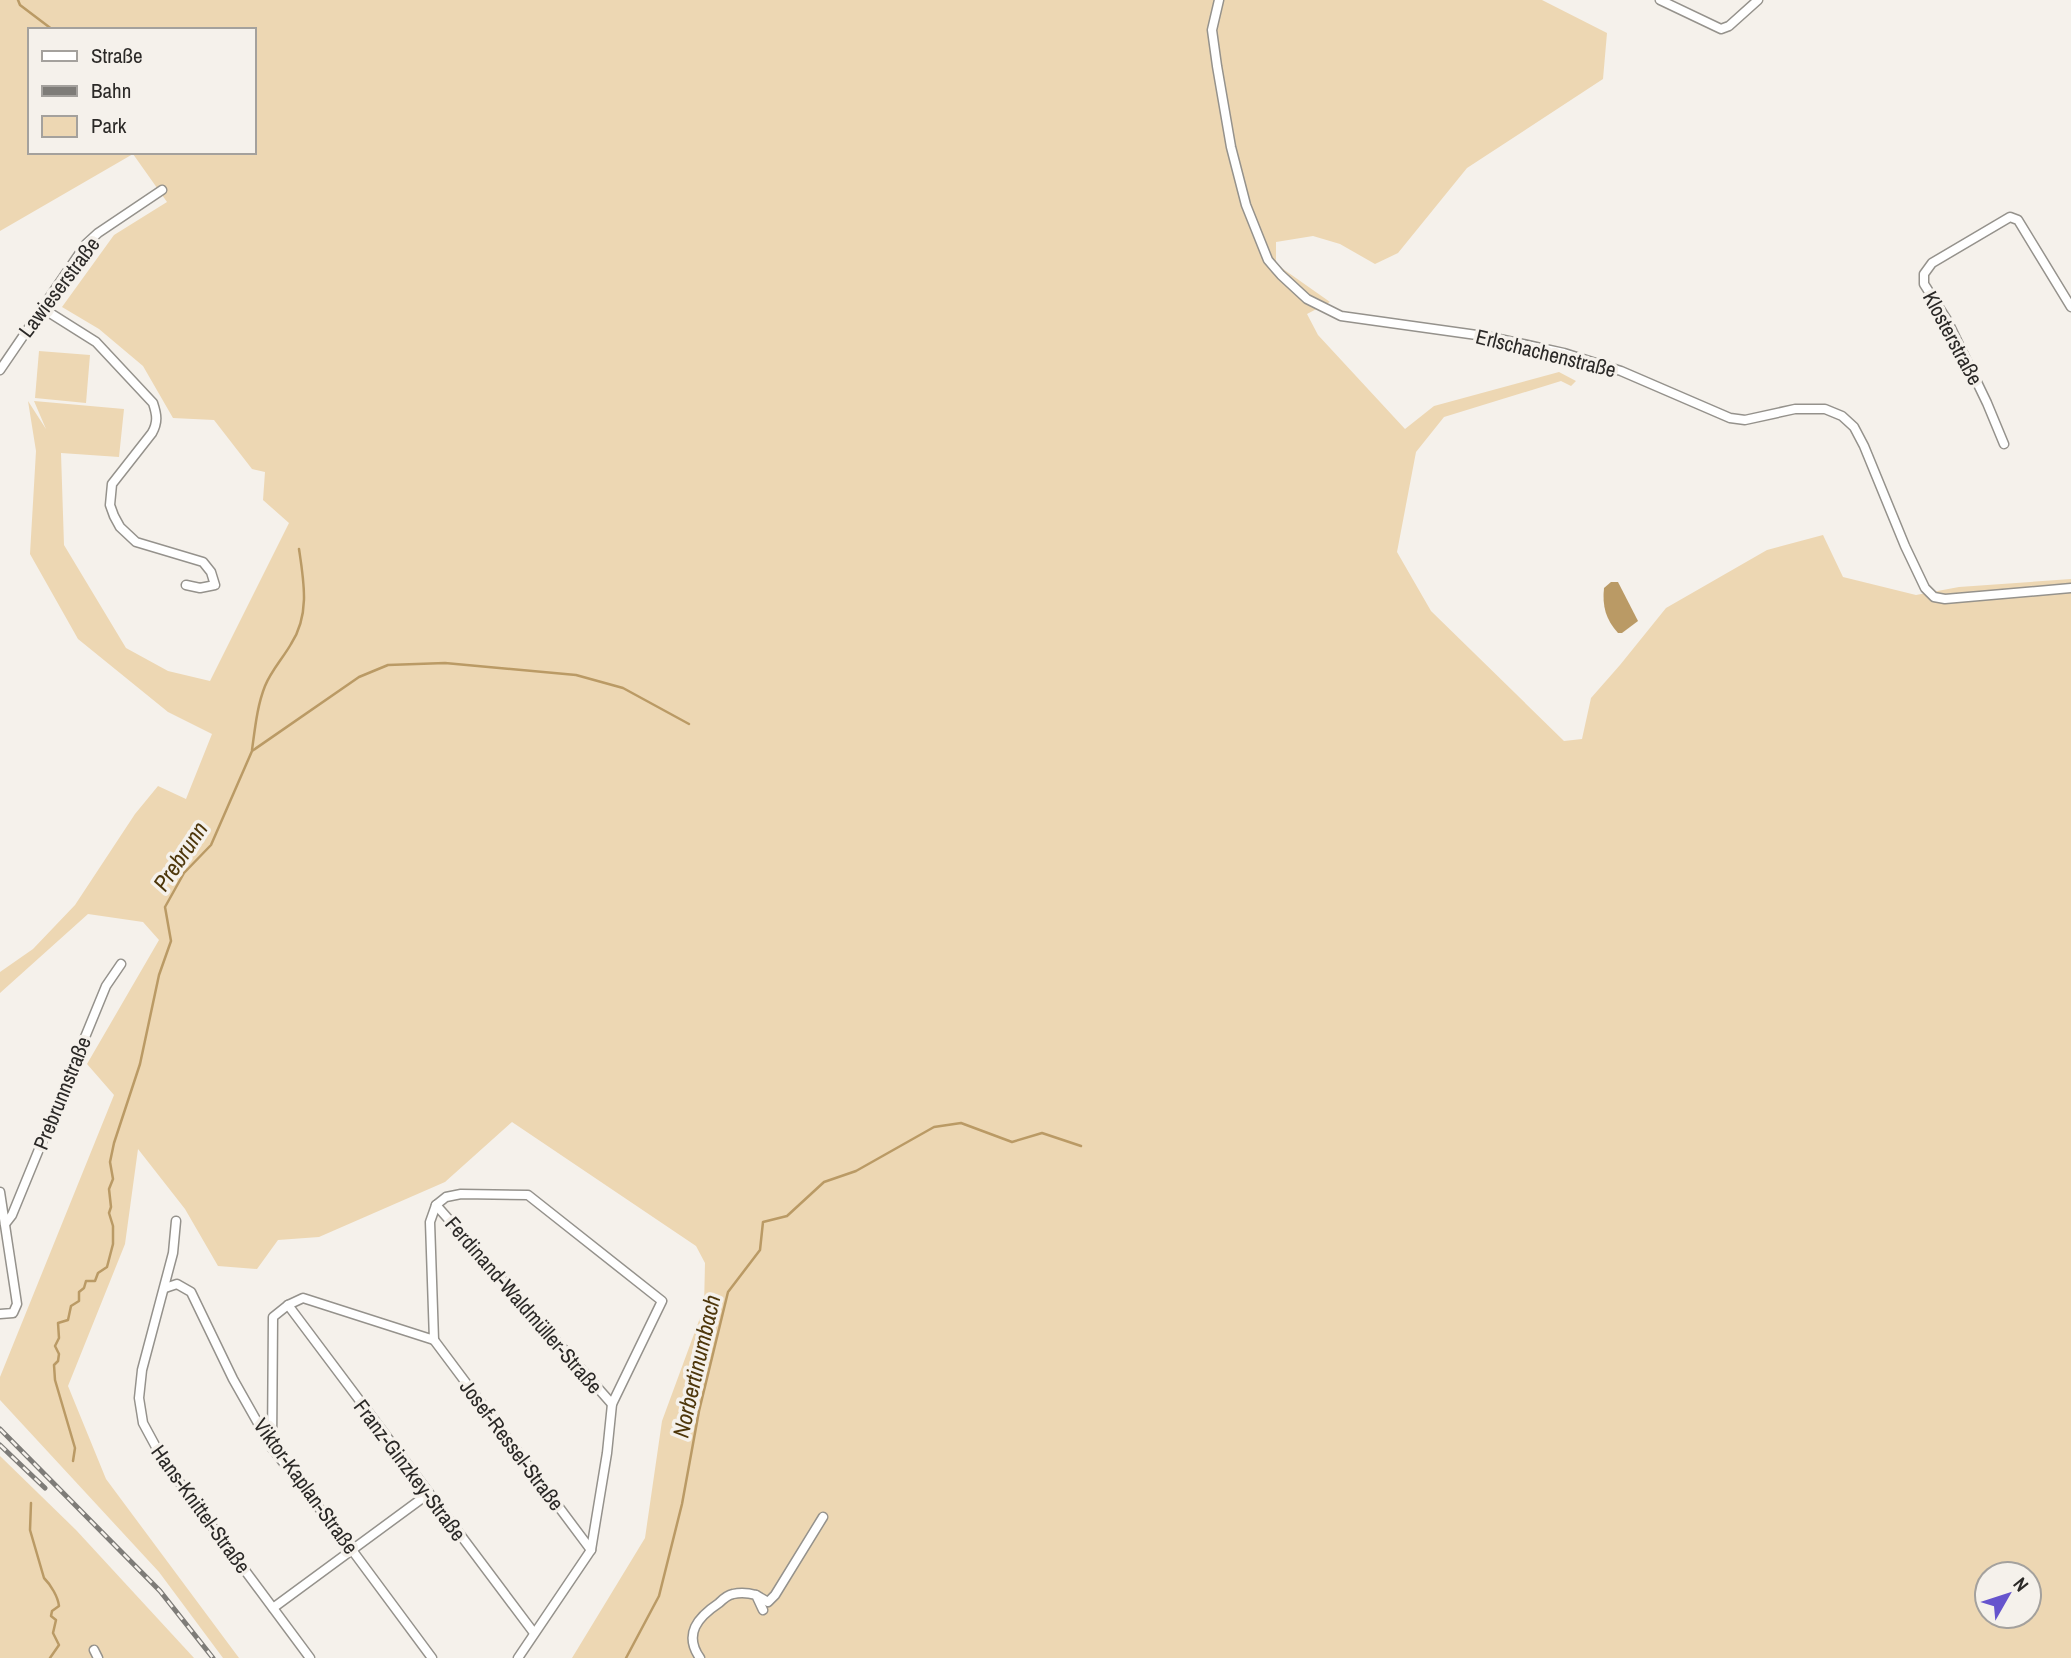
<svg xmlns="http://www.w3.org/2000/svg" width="2071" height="1658" viewBox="0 0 2071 1658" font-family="'Archivo Narrow',sans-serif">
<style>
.green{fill:#edd7b3;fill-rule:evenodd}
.water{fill:#ba9a65}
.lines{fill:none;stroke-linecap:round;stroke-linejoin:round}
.stream{stroke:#ba9a65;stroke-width:2.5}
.minor-casing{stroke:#95928c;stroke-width:11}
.minor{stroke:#fff;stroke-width:8}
.rail-casing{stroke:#7e7c78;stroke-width:5}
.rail{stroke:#f5f1eb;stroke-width:2.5;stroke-dasharray:8;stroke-linecap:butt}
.labels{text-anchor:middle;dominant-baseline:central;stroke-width:7;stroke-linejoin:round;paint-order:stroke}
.street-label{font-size:21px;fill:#2b2927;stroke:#f5f1eb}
.water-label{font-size:23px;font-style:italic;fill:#4e370b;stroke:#f5f1eb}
</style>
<rect width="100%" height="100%" fill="#f5f1eb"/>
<g class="green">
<path d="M0,0h1542l65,33 -4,46 -136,89 -69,85 -23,11 -35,-20 -27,-8 -37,6v22l54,38 -23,12 11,21 87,94 29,-23 125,-34 17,9 -5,5 -10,-5 -117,36 -28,35 -19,100 34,59 133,130 18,-2 9,-41 29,-33 46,-57 101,-58 56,-15 20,42 73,18 43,-8 112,-8v1079h-1499l73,-120 17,-117 42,-114 1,-44 -9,-17 -184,-124 -67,60 -126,55 -41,3 -21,29 -39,-3 -33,-57 -47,-60 -13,95 -57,142 38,93 133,179h-16l-64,-86 -159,-172v-23l114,-282 -27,-31 72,-124 -16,-18 -55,-8 -88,79v-21l33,-23 42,-44 60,-91 23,-28 28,13 26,-65 -44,-22 -90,-73 -48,-85 6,-103 -8,-50 18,28 -12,-28 90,8 -5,48 -58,-4 3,92 62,103 42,23 42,10 79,-158 -26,-23 2,-28 -13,-3 -38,-49 -41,-2 -30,-52 -44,-37 -37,-22 52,-72 53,-33 -34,-48 -133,77zM30,30h224v122h-224zM1987,1574h42v42h-42z"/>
<path d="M39,351l51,4 -4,48 -51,-5z"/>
<path d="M0,1456l76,74 118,128h-194z"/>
</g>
<path class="water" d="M1611,582h7l20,39 -16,12h-4c-12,-13 -16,-27 -14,-45z"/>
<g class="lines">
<g class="stream">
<path d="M18,0l2,5 33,25"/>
<path d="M252,750c3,-21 5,-44 13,-64 6,-15 18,-28 26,-42 19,-29 13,-62 8,-95"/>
<path d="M73,1461l2,-13 -20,-68 -1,-15 4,-4 1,-7 -4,-8 4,-8 -1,-15 10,-3 3,-14 8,-5v-9l5,-4 2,-7h9l3,-8 9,-6 6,-23v-18l-4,-13 2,-6 -2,-18 4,-10 -3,-17 4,-19 26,-79 19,-89 12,-34 -6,-34 19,-34 27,-28 41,-94 107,-74 29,-12 57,-2 131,12 47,13 66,36"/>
<path d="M31,1503l-1,27 14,48c7,7 14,19 15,28l-7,5 -1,5 5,4 -3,13 6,12 -9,13"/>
<path d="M626,1658l33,-62 23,-92 17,-93 29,-119 32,-42 3,-28 24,-6 37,-34 32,-11 78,-44 27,-4 51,19 30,-9 39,13"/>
</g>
<defs>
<g id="minor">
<path d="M1219,0l-7,30 5,36 14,81 15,58 22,55 13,15 26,24 34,17 150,21 73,16 57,18 109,47 15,2 50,-11h30l17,7 12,11 10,19 41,100 20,42 9,9 11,2 126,-11"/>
<path d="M1660,0l61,29 8,-3 29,-26"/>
<path d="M42,308l54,34 57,61c4,12 5,19 -1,30l-40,51 -2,21 4,11 6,11 16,15 67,20 8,10 4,13 -15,3 -14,-3"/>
<path d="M0,370l86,-126 12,-11 64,-43"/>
<path d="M2004,444l-17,-41 -40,-83 -23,-36v-10l8,-11 78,-46 8,3 53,87"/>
<path d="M0,1192l17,112 -4,9 -13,1"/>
<path d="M436,1205l176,199"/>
<path d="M176,1221l-3,32 -31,117 -3,28 4,25 20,37 147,198"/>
<path d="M5,1224l7,-9 94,-229 15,-22"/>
<path d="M165,1288l12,-4 14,8 42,87 39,69 80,102 80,108"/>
<path d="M288,1305l246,328"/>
<path d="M434,1340l157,210"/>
<path d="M272,1448l1,-131 15,-12 15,-7 131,42 -4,-118 6,-17 10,-8 15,-3 67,1 134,106 -50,103 -5,49 -16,97 -73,108"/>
<path d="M756,1595l12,7 7,-7 48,-78"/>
<path d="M273,1608l155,-114"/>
<path d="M94,1650l4,8"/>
<path d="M700,1658c-17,-24 -2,-41 19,-55 4,-4 9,-8 14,-9 8,-2 16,-1 23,1l7,15"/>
</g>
</defs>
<use href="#minor" class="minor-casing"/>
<use href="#minor" class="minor"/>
<defs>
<g id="rail">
<path d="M0,1429l160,162 53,67"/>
<path d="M0,1445l45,43"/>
</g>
</defs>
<use href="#rail" class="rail-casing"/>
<use href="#rail" class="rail"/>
</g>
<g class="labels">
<g class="street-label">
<text transform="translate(59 287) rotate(-53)">Lawieserstraße</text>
<text transform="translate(1953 338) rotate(62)">Klosterstraße</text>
<text transform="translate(1546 353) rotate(14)">Erlschachenstraße</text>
<text transform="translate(62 1093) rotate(-68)">Prebrunnstraße</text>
<text transform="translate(524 1305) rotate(49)">Ferdinand-Waldmüller-Straße</text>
<text transform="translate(512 1445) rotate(53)">Josef-Ressel-Straße</text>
<text transform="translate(410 1470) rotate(53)">Franz-Ginzkey-Straße</text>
<text transform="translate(306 1486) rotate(54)">Viktor-Kaplan-Straße</text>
<text transform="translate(201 1509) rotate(54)">Hans-Knittel-Straße</text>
</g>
<g class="water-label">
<text transform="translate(180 856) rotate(-56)">Prebrunn</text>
<text transform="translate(696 1366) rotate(-77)">Norbertinumbach</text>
</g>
</g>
<rect x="28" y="28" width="228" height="126" fill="#f5f1eb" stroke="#a4a19d" stroke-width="2"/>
<rect x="42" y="51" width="35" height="10" fill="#ffffff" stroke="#a4a19d" stroke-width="2"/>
<text x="91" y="63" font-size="21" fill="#2b2927">Straße</text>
<rect x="42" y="86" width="35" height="10" fill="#7e7c78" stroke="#a4a19d" stroke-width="2"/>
<text x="91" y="98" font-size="21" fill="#2b2927">Bahn</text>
<rect x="42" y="116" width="35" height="21" fill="#edd7b3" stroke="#a4a19d" stroke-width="2"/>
<text x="91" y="133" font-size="21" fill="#2b2927">Park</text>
<g transform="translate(2008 1595) rotate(51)"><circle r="33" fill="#f5f1eb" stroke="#a4a19d" stroke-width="2"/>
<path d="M0-5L12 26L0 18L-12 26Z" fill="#6654cd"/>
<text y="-10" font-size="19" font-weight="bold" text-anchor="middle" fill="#2b2927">N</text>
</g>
</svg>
